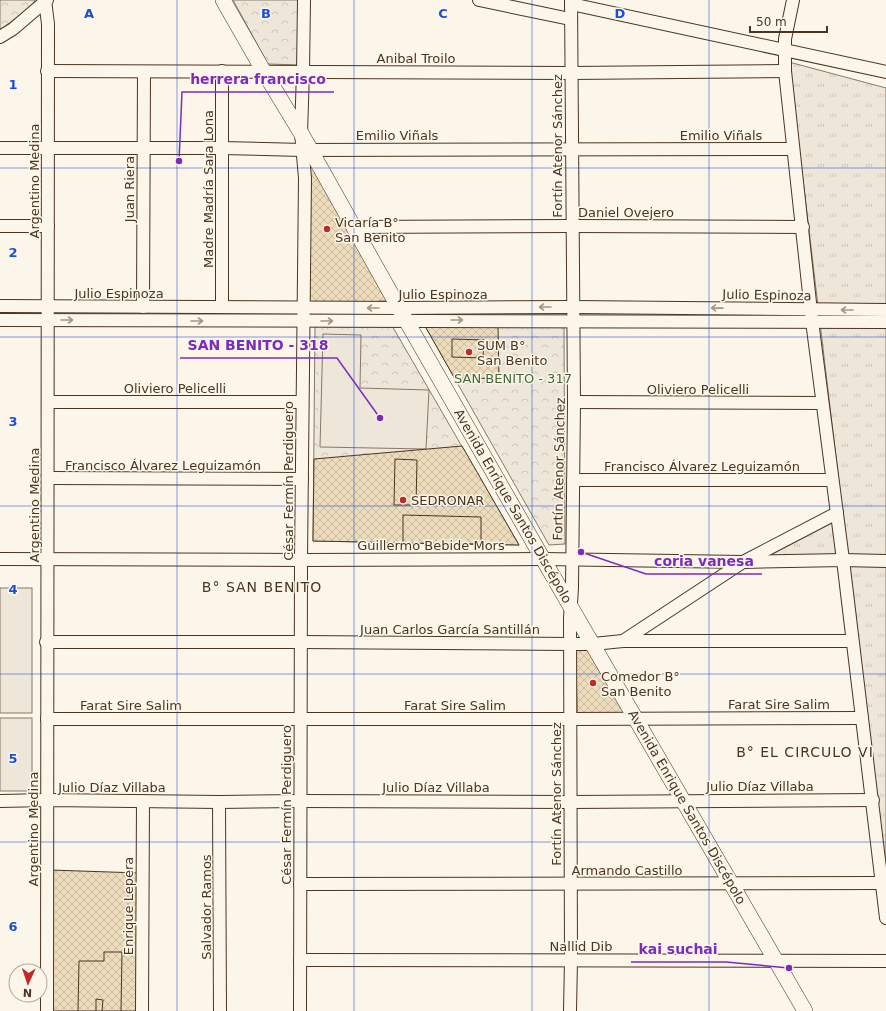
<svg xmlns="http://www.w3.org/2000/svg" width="886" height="1011" viewBox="0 0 886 1011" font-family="'DejaVu Sans',sans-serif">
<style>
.grass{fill:url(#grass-tufts);stroke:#887966}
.park{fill:url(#park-crowns);stroke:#887966}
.pitch{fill:#ede6d9;stroke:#887966}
.building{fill:url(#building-cross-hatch);stroke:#4a3520}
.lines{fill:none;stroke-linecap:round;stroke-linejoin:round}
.minor-casing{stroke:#4a3520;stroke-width:14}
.major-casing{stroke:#4a3520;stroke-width:16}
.minor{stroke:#fbf6e9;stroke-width:12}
.major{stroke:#fbf6e9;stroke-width:15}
.oneway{stroke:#a29684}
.grid{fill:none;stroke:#1d4ed8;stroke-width:1;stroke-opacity:0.55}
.poi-dot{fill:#c62828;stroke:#fbf6e9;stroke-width:1.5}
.labels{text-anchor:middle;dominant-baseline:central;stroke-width:3;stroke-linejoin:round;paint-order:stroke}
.street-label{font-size:13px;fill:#4a3520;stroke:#fbf6e9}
.poi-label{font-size:13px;fill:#4a3520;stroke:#fbf6e9;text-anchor:start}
.park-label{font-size:13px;fill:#436837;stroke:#fbf6e9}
.neighbourhood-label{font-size:14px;letter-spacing:1px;fill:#4a3520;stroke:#fbf6e9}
.grid-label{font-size:13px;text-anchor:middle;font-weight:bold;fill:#1d4ed8;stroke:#fbf6e9;stroke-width:3;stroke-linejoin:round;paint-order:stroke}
.leader{fill:none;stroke:#7b2cbf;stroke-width:1.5}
.callout-dot{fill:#7b2cbf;stroke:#fbf6e9;stroke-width:1.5}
.callout-label{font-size:14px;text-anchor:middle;font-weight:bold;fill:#7b2cbf;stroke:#fbf6e9;stroke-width:3;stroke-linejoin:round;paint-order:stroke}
</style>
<defs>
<pattern id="grass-tufts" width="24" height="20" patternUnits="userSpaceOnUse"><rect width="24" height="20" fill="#ede6d9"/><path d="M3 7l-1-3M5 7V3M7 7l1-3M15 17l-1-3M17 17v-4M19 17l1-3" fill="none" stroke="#cdc6ba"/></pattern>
<pattern id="park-crowns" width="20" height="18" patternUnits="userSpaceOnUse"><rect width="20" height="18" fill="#ede6d9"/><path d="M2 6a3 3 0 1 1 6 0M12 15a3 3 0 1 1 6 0" fill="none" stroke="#cdc6ba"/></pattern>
<pattern id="building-cross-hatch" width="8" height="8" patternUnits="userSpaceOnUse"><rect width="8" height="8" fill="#ecdcbc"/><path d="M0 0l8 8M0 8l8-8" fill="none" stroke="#ccbda1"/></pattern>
</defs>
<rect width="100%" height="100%" fill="#fbf6e9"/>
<g class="grass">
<path d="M789,62l97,26v790z"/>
<path d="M834,516l6,42 -86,1z"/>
</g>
<g class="park">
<path d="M0,0h35l-3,6 -32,24z"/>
<path d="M233,0h69l-1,65 -33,-1z"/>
<path d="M391,324l128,221 -206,-4 2,-216z"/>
<path d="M425,326l139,1 1,217 -16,1z"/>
</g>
<g class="pitch">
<path d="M323,334l38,1 -1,53 69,2 -3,59 -106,-2z"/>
<rect x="0" y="588" width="32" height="125"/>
<rect x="0" y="718" width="32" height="73"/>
</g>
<g class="building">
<path d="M307,157l82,144 -83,3z"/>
<path d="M425,326h73l1,52 -44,1z"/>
<path d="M452,339l32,1 -1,18 -31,-1z"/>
<path d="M462,446l57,99 -206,-4 1,-82z"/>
<path d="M395,459l22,1 -1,45h-22z"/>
<path d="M403,515l78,2v27l-78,-1z"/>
<path d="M576,649l14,2 39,66 -52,-2z"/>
<path d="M50,870l90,3 -3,138h-87z"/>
<path d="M104,952h18l-1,59h-19l1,-11 -7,-1v12h-18l1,-50h25z"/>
</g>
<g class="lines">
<defs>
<g id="minor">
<path d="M45,0l3,24 -1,987"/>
<path d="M479,0l91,19"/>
<path d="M793,0l-8,39v32l27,250 31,239 43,358"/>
<path d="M571,4l315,68"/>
<path d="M0,37l13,-8 34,-29"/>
<path d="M47,71l524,2 214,-2"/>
<path d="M222,71v236"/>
<path d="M0,148h221l82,2 490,-1"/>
<path d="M0,226h48"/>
<path d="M354,227l218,-1 231,1"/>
<path d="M0,306l399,2 174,-1 313,3"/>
<path d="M143,307l1,-235"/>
<path d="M0,320l886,2"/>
<path d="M48,402h254"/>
<path d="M574,402l248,1"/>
<path d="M48,478l254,1"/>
<path d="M573,480h259"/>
<path d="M0,559l301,1 242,-1 200,3 100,-2 43,1"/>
<path d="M623,641l120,-79 94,-49"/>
<path d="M46,642h255l269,2h23l30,-3h229"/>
<path d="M47,719h523l292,-1"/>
<path d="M0,801l47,-1 172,2 81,-1 270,1 303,-2"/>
<path d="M219,802l1,209"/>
<path d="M300,884l582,-1"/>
<path d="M300,960l586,1"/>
<path d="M142,1011l1,-210"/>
<path d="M300,1011l1,-451 4,-382 -4,-45 2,-61 1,-72"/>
<path d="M570,1011l1,-51 -1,-342 2,-30 2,-186 -3,-402"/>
</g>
<path id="major" d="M223,0l41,72 37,61 98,175 144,251 262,452"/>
</defs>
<use href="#minor" class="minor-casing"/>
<use href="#major" class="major-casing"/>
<use href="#minor" class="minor"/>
<use href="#major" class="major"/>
</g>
<defs><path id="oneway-shaft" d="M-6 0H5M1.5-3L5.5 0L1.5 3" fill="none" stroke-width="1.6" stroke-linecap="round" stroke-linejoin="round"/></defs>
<g class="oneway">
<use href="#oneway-shaft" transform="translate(545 307) rotate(180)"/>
<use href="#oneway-shaft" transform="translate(373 308) rotate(-180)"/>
<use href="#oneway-shaft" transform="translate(717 308) rotate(-179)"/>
<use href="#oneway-shaft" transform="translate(847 310) rotate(-180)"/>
<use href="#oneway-shaft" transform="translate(67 320)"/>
<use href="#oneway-shaft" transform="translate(457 320)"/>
<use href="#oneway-shaft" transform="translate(197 321)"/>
<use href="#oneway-shaft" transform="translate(327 321)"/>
</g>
<path class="grid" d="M177,0v1011M354,0v1011M532,0v1011M709,0v1011M0,168h886M0,337h886M0,506h886M0,674h886M0,842h886"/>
<g class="poi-dot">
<circle cx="327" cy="229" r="4"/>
<circle cx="469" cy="352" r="4"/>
<circle cx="403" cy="500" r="4"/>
<circle cx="593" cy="683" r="4"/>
</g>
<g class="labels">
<g class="street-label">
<text x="416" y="58">Anibal Troilo</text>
<text x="397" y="135">Emilio Viñals</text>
<text x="721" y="135">Emilio Viñals</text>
<text transform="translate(557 146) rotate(-90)">Fortín Atenor Sánchez</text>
<text transform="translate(34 181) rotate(-90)">Argentino Medina</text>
<text transform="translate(129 189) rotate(-90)">Juan Riera</text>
<text transform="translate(208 189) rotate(-90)">Madre Madría Sara Lona</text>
<text x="626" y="212">Daniel Ovejero</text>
<text x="119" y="293">Julio Espinoza</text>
<text x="443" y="294">Julio Espinoza</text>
<text transform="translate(767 295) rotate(1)">Julio Espinoza</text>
<text x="175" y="388">Oliviero Pelicelli</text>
<text x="698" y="389">Oliviero Pelicelli</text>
<text x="163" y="465">Francisco Álvarez Leguizamón</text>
<text x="702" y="466">Francisco Álvarez Leguizamón</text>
<text transform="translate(559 469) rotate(-89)">Fortín Atenor Sánchez</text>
<text transform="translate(288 481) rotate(-90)">César Fermín Perdiguero</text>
<text transform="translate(34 505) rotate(-90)">Argentino Medina</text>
<text transform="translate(513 506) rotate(60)">Avenida Enrique Santos Discépolo</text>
<text x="431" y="545">Guillermo Bebide Mors</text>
<text x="450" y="629">Juan Carlos García Santillán</text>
<text x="779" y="704">Farat Sire Salim</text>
<text x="131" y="705">Farat Sire Salim</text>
<text x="455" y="705">Farat Sire Salim</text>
<text x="760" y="786">Julio Díaz Villaba</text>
<text x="112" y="787">Julio Díaz Villaba</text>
<text x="436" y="787">Julio Díaz Villaba</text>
<text transform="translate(556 794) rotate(-90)">Fortín Atenor Sánchez</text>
<text transform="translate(286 805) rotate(-90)">César Fermín Perdiguero</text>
<text transform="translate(687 807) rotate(60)">Avenida Enrique Santos Discépolo</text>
<text transform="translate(33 829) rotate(-90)">Argentino Medina</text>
<text x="627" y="870">Armando Castillo</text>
<text transform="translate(128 906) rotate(-90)">Enrique Lepera</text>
<text transform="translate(206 907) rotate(-90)">Salvador Ramos</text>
<text x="581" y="946">Nallid Dib</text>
</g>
<g class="poi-label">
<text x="335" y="222">Vicaría B°<tspan x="335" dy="15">San Benito</tspan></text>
<text x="477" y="345">SUM B°<tspan x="477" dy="15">San Benito</tspan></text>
<text x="411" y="500">SEDRONAR</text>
<text x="601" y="676">Comedor B°<tspan x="601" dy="15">San Benito</tspan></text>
</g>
<g class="park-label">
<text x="513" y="378">SAN BENITO - 317</text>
</g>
<g class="neighbourhood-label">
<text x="262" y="587">B° SAN BENITO</text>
<text x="805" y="752">B° EL CIRCULO VI</text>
</g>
</g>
<g class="grid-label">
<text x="89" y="18">A</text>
<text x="266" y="18">B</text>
<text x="443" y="18">C</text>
<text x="620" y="18">D</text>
<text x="13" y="89">1</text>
<text x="13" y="257">2</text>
<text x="13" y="426">3</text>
<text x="13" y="594">4</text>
<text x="13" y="763">5</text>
<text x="13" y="931">6</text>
</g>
<path class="leader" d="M179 161L182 92H334M380 418L337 358H180M581 552L646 574H762M789 968L726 962H631"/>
<g class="callout-dot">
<circle cx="179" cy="161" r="4"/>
<circle cx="380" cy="418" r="4"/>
<circle cx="581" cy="552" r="4"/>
<circle cx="789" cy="968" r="4"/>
</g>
<g class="callout-label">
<text x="258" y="84">herrera francisco</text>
<text x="258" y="350">SAN BENITO - 318</text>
<text x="704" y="566">coria vanesa</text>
<text x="678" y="954">kai suchai</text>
</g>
<g transform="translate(28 983) rotate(183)"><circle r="19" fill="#fbf6e9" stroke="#b4a999"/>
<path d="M0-3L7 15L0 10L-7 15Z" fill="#c62828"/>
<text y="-6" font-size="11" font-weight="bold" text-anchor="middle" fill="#4a3520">N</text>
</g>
<path d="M750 26v6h77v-6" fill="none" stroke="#4a3520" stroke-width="2"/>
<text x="756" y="26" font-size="12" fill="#4a3520" stroke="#fbf6e9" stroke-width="3" paint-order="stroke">50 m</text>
</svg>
